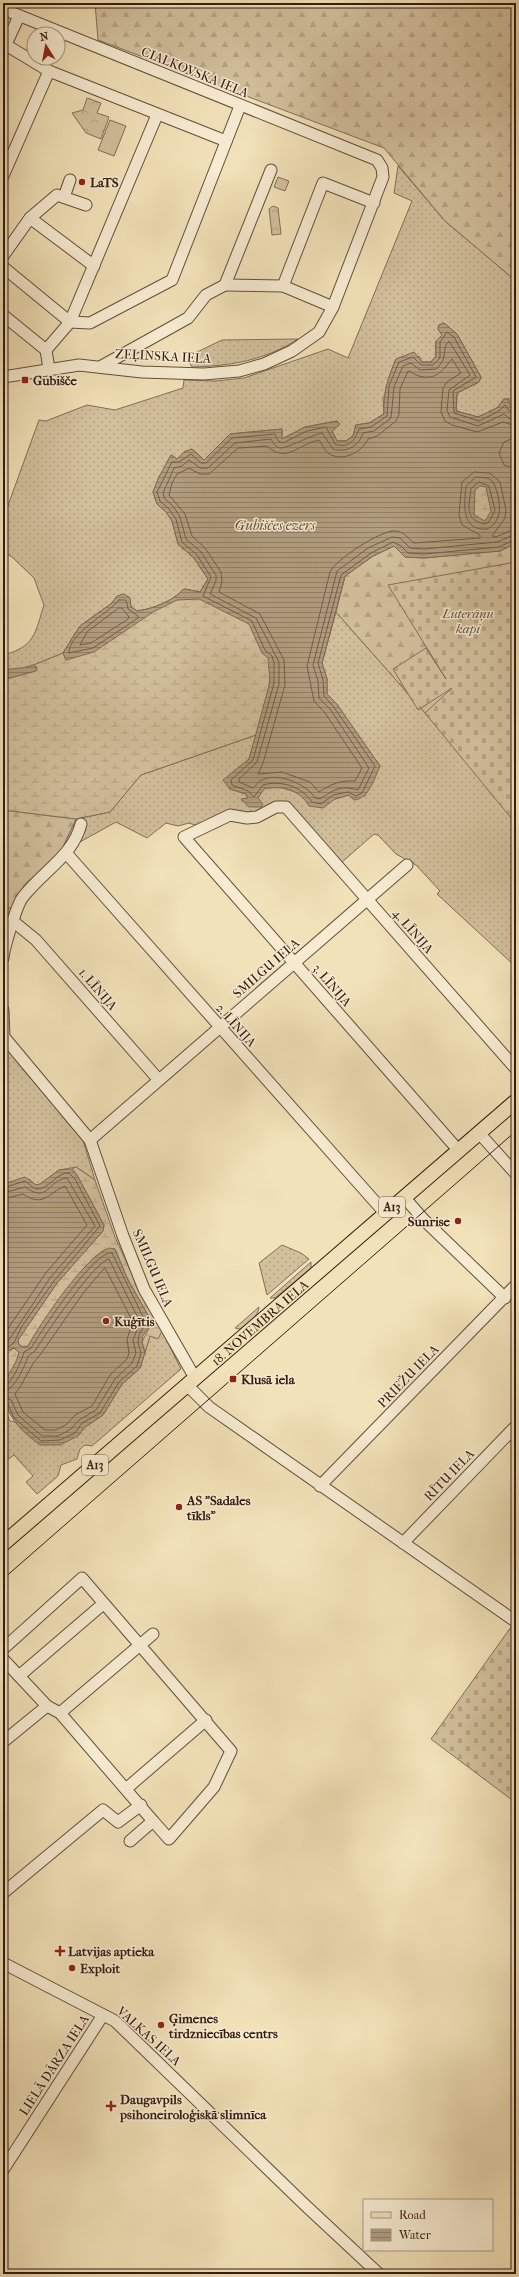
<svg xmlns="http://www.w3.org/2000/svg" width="519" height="2277" viewBox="0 0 519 2277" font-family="'IM FELL French Canon',serif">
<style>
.grass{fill:url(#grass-dots);stroke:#836e58}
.forest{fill:url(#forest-firs);stroke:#836e58}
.wetland{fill:url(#wetland-marsh);stroke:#836e58}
.cemetery{fill:url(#cemetery-stones);stroke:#836e58}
.park{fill:url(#park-crowns);stroke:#836e58}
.pitch{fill:#d2c09d;stroke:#836e58}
.water{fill:url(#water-rules);stroke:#7f6a54;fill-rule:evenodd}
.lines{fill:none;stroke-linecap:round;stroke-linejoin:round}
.shore{stroke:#725c49;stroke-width:1}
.minor-casing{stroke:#644d3c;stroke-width:13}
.major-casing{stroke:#341b12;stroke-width:16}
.minor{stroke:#f7ecd2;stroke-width:11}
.major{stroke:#f2e2b9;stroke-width:14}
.tram{stroke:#341b12;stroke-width:1}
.poi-dot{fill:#8f2418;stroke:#f7ecd2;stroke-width:1.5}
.labels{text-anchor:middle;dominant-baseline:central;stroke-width:3;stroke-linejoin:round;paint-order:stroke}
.shield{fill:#f7ecd2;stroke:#6e5a4c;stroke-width:1}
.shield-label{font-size:12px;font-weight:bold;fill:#341b12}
.street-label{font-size:13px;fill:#341b12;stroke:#f7ecd2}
.poi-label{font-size:13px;font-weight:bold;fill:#341b12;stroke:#f7ecd2;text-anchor:start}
.park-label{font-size:13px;font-style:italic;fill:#634d3c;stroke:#f7ecd2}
.water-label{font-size:14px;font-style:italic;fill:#604938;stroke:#f7ecd2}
</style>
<defs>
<pattern id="grass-dots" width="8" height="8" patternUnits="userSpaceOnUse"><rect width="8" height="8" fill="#d2c09d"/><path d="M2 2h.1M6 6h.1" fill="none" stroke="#b5a486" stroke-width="1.8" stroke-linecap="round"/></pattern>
<pattern id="forest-firs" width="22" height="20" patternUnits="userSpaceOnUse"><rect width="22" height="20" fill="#d2c09d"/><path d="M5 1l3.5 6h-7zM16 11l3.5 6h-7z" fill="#b5a486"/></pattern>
<pattern id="wetland-marsh" width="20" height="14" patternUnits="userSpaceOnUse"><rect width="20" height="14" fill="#d2c09d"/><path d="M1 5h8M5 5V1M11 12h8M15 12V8" fill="none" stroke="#b5a486"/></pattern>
<pattern id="cemetery-stones" width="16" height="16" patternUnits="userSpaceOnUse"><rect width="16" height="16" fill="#d2c09d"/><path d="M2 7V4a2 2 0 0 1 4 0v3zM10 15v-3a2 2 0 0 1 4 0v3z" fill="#b5a486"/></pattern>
<pattern id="park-crowns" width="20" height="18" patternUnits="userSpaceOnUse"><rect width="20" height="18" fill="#d2c09d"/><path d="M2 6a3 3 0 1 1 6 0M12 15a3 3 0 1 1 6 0" fill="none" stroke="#b5a486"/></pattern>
<pattern id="water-rules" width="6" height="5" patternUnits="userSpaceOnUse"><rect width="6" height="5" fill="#b19e80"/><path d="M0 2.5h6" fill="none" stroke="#918067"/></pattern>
</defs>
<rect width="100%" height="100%" fill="#f2e2b9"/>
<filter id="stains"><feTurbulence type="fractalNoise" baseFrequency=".005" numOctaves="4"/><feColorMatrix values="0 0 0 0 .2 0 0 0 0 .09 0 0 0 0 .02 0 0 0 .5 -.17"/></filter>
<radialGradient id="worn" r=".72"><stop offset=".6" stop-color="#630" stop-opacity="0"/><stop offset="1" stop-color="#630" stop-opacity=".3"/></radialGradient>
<g class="grass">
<path d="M398,166l47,55 71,60v130l-7,-8v-4h-5l-7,9 -19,9 -22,-6 1,-18 22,-11 -37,-47 -6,6v15l-5,6h-9l-3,-6 -36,41 1,17 -15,9 -13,2 -3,11 -7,5h-9l-5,-10 7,-7 -2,-3 -56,18 1,-9 -52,4 -26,26 -12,-11c-21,8 -27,36 -35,55l9,8 6,9 6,23 16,14 14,21 -8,13 -16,-3c-11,12 -31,20 -47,22l-20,-15 -5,7 -32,23 -17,27 -39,16 -21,2v-16c32,-8 32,-22 41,-50l-10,-27 -22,-21 -9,-5v-42l3,1 33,-91 7,1 41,-16 28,5 68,-22 1,-8 32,1 28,-3 84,-29 20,9 64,-157 -18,-8z"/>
<path d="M298,339c-33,21 -66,27 -106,28l-3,-5 4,-8 29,-14z"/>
<path d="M336,612l180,204v151l-79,-73 3,-3 -24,-26 -20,-11 -18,-19 -4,-1 -33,29 -56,-62 -28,13 -59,12 -9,-3 -11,3 -12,-3 -19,15 -31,-16 -56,31 16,-34 34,-7 31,-37 115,-40 -7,24 -25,21 6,9 16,5 2,4 -7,2 17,-2 6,-10 14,-2 25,9 32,4 14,-4 16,1 15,-30 -44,-63 -9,-9v-15l-5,-16z"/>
<path d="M5,907l10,2 -12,32v-29z"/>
<path d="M3,1040l19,28 61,72 12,40 -19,-13 -17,3 -19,14 -4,1 -7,-6 -26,5z"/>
<path d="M282,1245l19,8 8,6 -42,36 -8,-32z"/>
<path d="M311,1262v6l-36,30h-5z"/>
<path d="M259,1307c-1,10 -11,17 -19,22l-5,-1z"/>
<path d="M162,1331l19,38 -89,77 -7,-1 -5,4 -3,10 -16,6 -3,11 -21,18 -11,-12 7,-6 -19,-21 -7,5 -4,-1v-55l7,17 68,15 7,-9 18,-12 19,-31 18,-16 10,-32z"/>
</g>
<g class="forest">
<path d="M95,3h421v278l-71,-60 -61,-73 -286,-108z"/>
<path d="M516,543v273l-180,-204 9,-36 28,-20 21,-10 11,11 19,1 76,-7z"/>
<path d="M3,810l73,9 -16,34 -36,32 -9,24 -10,-2 -2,5z"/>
</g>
<g class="wetland">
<path d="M444,323l13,11 24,43 -2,5 -22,11 -1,18 60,21v111l-16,8 -101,-2 -5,-3 -21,10 -28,20 -23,87 5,16 -57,-9c1,19 -9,47 -14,65l-115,40 -31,37 -34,7 -73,-9v-139l21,-2 39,-16 17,-27 32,-23 5,-7 7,-2 6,4 1,9 6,4c16,-2 36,-10 47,-22l16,3 8,-13 -14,-21 -16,-14 9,-22 -30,-18 -4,-12 6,-15 12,-22 6,4 7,-7 8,-3 12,11 26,-26 52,-5v10l23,-12 32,-6 3,3 -8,7 5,10h9l7,-5 3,-11 13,-2 15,-9c-1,-22 4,-36 12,-55l18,-6 -2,12 19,-3 5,-6v-15l6,-6 -4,-6 1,-4z"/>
<path d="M76,1167l19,13 20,57 25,55 22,39 -4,8 -8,-3 -5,17 -3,-11 10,-20 -24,-42 -13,-31c-4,0 -9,0 -12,2 -19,10 -64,75 -75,95l-3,2 -6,-3 -1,-5 39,-57 46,-52 1,-6 -26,-48 -6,-8z"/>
<path d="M14,1348l5,4c-2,13 -11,23 -16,36 0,-15 -3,-32 11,-40z"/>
</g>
<g class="cemetery">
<path d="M516,562v262l-91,-111 27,-25 -34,22 -25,-41 33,-21 20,31 -58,-94z"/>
<path d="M516,1620v183l-85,-64z"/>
</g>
<g class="park">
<path d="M87,98l14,5 -4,10 12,4 -8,22 -15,-6 -14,-20 11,-3z"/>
<path d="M273,206l5,2 3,26 -9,1 -3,-26z"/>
</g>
<g class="pitch">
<path d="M110,120l16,6 -12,30 -16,-6z"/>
<path d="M278,177l11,4 -4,10 -11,-4z"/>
</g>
<g class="water">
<path d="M444,323l13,11 24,43 -2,5 -22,11 -1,18 22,6 19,-9 7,-9h5v4l7,8v37l-2,5 2,2v88l-16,8 -76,7 -19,-1 -11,-11 -21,10 -28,20 -23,87 5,16v15l9,9 44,63c-6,13 -11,33 -26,34l-5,-5 -14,4 -12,9 -14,-2c-9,-16 -26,-21 -45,-17l-6,9 5,6 -2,3h-12l-8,-8 7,-1 -2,-4 -16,-5 -7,-9 26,-21 21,-77 -2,-24 -6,-5 -13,-29 -50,-25 -22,1 -24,12 -59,40 -28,8 -3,-7 17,-27 32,-23 5,-7 7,-2 6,4 1,9 6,4c16,-2 36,-10 47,-22l16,3 8,-13 -14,-21 -16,-14 -6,-23 -6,-9 -9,-8 -4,-12 6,-15 12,-22 6,4 7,-7 8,-3 12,11 26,-26 52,-5v10l23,-12 32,-6 3,3 -8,7 5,10h9l7,-5 3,-11 13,-2 15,-9c-1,-22 4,-36 12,-55l18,-7 8,10h9l5,-6v-15l6,-6 -4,-6 1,-4zM480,486l6,1 5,24 -6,10 -11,-6 1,-25z"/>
<path d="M32,665l5,2 -1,4 -33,9v-9c9,-4 19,-1 29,-6z"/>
<path d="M72,1169l6,8 26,48 -1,6 -46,52 -39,57 1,5 5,2 4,-1c14,-25 56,-88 81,-98l6,1 13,31 24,42 -9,14 -1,6 3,11 -5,15 -18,16 -19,31 -18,12 -7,9 -18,9h-20c-22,-17 -40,-33 -34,-65 4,-10 11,-17 13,-28l-5,-4 -7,3 -4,9v-176l22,-7 11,8 4,-1 19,-14z"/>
</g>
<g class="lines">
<g class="shore">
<path d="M516,415l-4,-1 -7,-9 -6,6 -20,10 -25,-8 -1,-22 23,-14 -22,-40 -7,-5 -7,10v16l-7,7h-12l-8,-8 -14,5 -10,24 -2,30 -16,11 -12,2c-4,11 -10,20 -24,15l-9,-17 -19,4 -24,12 -5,-2 -3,-7 -43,4 -26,25h-5l-10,-9 -12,8h-7l-15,30 3,9 9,8 7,10 6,23 15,13 14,22 -8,19 49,25 13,29 7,6 2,7v20l-21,77 -22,20 1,5 16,6 6,6 9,-12c18,-5 38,1 49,17l9,2 12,-9 15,-3 8,4 6,-3 13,-27 -42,-60 -9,-10 -1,-16 -5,-17 23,-88 30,-22 22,-11 8,4 7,7 16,1 75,-7 17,-8"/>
<path d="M516,420l-6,-1 -6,-5 -26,12 -28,-9 -3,-7 2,-20 21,-15 -21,-34c-8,7 0,17 -13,28l-16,1 -9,-7 -8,3 -9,21 -3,31 -17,13 -11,2c-4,13 -16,20 -30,16l-11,-16c-10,2 -37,16 -42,15 -5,-1 -7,-6 -9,-9l-36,4 -27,25h-8l-11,-8 -7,6 -8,2 -11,25 2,6 8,7 7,11 6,22 15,13 15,23v6l-6,13 46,24 23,44v22l-22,78 -18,17v3l14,6c3,-2 4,-5 7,-7 15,-10 46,2 55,17l5,1c15,-10 21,-14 38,-9l11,-22 -39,-59 -11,-11 -1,-17 -5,-16 24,-94 31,-23 24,-11 8,1 10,10 14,1 73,-7 19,-8"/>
<path d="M516,426l-13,-4 -26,10 -25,-7 -7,-4 -4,-9 2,-24 4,-6 14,-9 -9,-14c-9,11 -16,22 -33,17 -5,-1 -7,-5 -11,-5l-8,18 -1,25 -3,7 -19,15 -9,3c-6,13 -26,24 -40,14 -4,-3 -6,-9 -9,-13 -21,4 -32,24 -52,6l-29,2 -29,26h-9l-11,-6 -12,6 -5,9 -3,12 16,19 7,22 13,12 16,24 1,10 -3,10 41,22 24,46 1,25 -22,78 -5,11 24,-2 28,10 9,10c12,-8 22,-12 36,-11l7,-13 -37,-55 -11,-12 -7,-35 23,-94c5,-12 52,-43 66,-41 8,1 12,7 18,12l66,-5v-3l-18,-10 -3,-10 3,-33 12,-10 16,1 10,9 6,28 -1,8 -13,18 4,1 20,-9"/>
<path d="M516,437l-12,5 -5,11 5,12 12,4"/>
<path d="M476,477l12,1 5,4c7,14 12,39 -6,47 -26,2 -23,-24 -21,-42z"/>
<path d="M479,482l10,4 6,24 -6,12 -4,2c-21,-4 -16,-18 -14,-35z"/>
<path d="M119,600h7l2,9 10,7v2l-45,30 -24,5c0,-20 39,-39 50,-53z"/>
<path d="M119,608h3l7,9 -1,2 -37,24 -11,2 7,-13z"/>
<path d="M3,1188l22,-7c4,2 7,7 11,8 12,2 20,-17 33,-16l6,6 25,47 -46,55 -32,45 -8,17 -11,7"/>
<path d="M3,1193l22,-6c24,17 22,-7 42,-9l28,48 -45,52 -41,62 -6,3"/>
<path d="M3,1199l20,-5c21,14 25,-1 42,-8l22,39 -42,49 -42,62"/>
<path d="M105,1268l28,54 -6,17 2,14 -2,6 -17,16 -18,31 -17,9 -8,9 -11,6h-11l-22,-18 -8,-18c10,-12 14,-28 25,-39l44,-63z"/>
<path d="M3,1387c8,-1 19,-27 21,-35l7,-4c10,-16 63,-98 81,-95l34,70 -7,12 -1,8 3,10 -4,13 -18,16 -19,31 -18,10 -7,10 -15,7 -19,1 -27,-23 -6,-14 -5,-2"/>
<path d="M3,1392c11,-1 22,-26 25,-36l7,-5c9,-15 60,-90 74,-92l31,63 -7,18 3,13 -4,10 -17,16 -19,31 -17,10 -8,9 -13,7h-16l-24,-21 -7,-15 -8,-3"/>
</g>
<defs>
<g id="minor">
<path d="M3,9l374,151 5,8 1,9 -50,130 -14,25 -27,19 -28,13 -25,7 -35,3 -62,-2 -63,-7 -76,12"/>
<path d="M6,45l43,26 177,70"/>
<path d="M3,51l16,-35"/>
<path d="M3,176l46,-105"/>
<path d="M64,197l6,-17"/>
<path d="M30,218l27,-23 29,10"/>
<path d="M3,256l27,-38 64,48"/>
<path d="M3,267l67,55 20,1 82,-43 68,-174"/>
<path d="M225,285l58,1"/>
<path d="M333,307l-50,-21 40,-103 51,20"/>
<path d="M3,315l43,35 3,19"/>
<path d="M46,350l24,-28 87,-207"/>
<path d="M100,367l88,-49 18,-23 19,-10 46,-115"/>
<path d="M67,854l318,359"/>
<path d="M14,922l22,18 122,139"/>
<path d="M3,958c1,-11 14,-54 20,-61 20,-26 50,-41 58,-73"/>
<path d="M3,1010l1,27 86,103 33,96 21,53 51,89"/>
<path d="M479,1133l37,41"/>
<path d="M90,1140l317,-275"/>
<path d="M459,1151l-275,-314 46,-22 17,3 10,-1 19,-10h10l230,262"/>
<path d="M404,1197l20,23 81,78"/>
<path d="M187,1385l22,22 306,214"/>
<path d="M320,1486l196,-201"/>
<path d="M403,1543l113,-117"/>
<path d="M3,1649l79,-71 149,173 -17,36 -45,52 -16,-18"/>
<path d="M3,1659l44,47 13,7 93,108 -23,20"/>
<path d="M19,1676l84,-72"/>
<path d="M60,1713l93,-79"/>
<path d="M3,1742l44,-36"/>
<path d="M127,1788l79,-68"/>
<path d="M3,1893l100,-83 15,12 23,-17"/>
<path d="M3,1963l112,58 190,184 74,69"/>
<path d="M3,2170l100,-155"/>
</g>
<g id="major">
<path id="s1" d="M3,1544l513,-443"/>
</g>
</defs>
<use href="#minor" class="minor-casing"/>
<use href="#major" class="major-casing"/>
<use href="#minor" class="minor"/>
<use href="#major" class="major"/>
<path class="tram" d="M3,1579l513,-448"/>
</g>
<g class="poi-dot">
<circle cx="82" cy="182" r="4"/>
<rect x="21" y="376" width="8" height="8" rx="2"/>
<circle cx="458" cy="1221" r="4"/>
<circle cx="106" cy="1321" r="4"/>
<rect x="229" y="1375" width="8" height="8" rx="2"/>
<circle cx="179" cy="1507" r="4"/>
<path d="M58 1945h4v4h4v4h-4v4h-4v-4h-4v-4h4z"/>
<circle cx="72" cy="1968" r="4"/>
<circle cx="161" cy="2025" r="4"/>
<path d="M109 2100h4v4h4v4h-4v4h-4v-4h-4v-4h4z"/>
</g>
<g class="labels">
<g class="shield">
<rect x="379" y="1197" width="26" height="20" rx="3"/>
<rect x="82" y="1455" width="26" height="20" rx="3"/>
</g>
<g class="shield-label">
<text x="392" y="1207">A13</text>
<text x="95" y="1465">A13</text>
</g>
<g class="street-label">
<text transform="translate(195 72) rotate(22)">CIALKOVSKA IELA</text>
<text transform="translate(163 356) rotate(3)">ZEĻINSKA IELA</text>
<text transform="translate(413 931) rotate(49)">4. LĪNIJA</text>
<text transform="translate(266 968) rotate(-41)">SMILGU IELA</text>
<text transform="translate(332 985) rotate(49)">3. LĪNIJA</text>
<text transform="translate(98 989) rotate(49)">1. LĪNIJA</text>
<text transform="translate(236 1025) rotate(48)">2. LĪNIJA</text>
<text transform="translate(153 1268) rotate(67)">SMILGU IELA</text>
<text stroke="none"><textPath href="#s1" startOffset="339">18. NOVEMBRA IELA</textPath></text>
<text transform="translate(408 1376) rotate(-46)">PRIEŽU IELA</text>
<text transform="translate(449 1475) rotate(-46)">RĪTU IELA</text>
<text transform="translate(149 2036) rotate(42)">VALKAS IELA</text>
<text transform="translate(54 2065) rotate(-57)">LIELĀ DĀRZA IELA</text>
</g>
<g class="poi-label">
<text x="90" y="182">LaTS</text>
<text x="33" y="380">Gubišče</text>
<text x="450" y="1221" text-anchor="end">Sunrise</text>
<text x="114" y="1321">Kuģītis</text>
<text x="241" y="1379">Klusā iela</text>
<text x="187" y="1500">AS "Sadales<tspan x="187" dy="15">tīkls"</tspan></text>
<text x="68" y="1951">Latvijas aptieka</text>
<text x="80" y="1968">Exploit</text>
<text x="169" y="2018">Ģimenes<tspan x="169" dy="15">tirdzniecības centrs</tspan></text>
<text x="120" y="2099">Daugavpils<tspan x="120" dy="15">psihoneiroloģiskā slimnīca</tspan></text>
</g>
<g class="park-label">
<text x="468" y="613">Luterāņu<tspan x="468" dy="15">kapi</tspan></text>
</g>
<g class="water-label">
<text x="275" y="525">Gubiščes ezers</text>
</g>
</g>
<rect width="519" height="2277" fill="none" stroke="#f2e2b9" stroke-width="16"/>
<rect x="4" y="4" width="511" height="2269" fill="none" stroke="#341b12" stroke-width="2"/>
<rect x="8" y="8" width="503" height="2261" fill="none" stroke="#341b12"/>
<rect x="363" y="2199" width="130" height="52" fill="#f7ecd2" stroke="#a99885"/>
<rect x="371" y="2212" width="20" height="6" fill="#f2e2b9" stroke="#a99885"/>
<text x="399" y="2219" font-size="12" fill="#341b12">Road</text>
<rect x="371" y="2229" width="20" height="12" fill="url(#water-rules)" stroke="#a99885"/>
<text x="399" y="2239" font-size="12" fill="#341b12">Water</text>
<g transform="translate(46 46) rotate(349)"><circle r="19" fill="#f7ecd2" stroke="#a99885"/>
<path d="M0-3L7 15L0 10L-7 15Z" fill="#8f2418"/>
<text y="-6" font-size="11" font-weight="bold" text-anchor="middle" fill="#341b12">N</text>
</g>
<rect width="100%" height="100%" filter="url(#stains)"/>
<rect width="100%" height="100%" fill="url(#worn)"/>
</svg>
